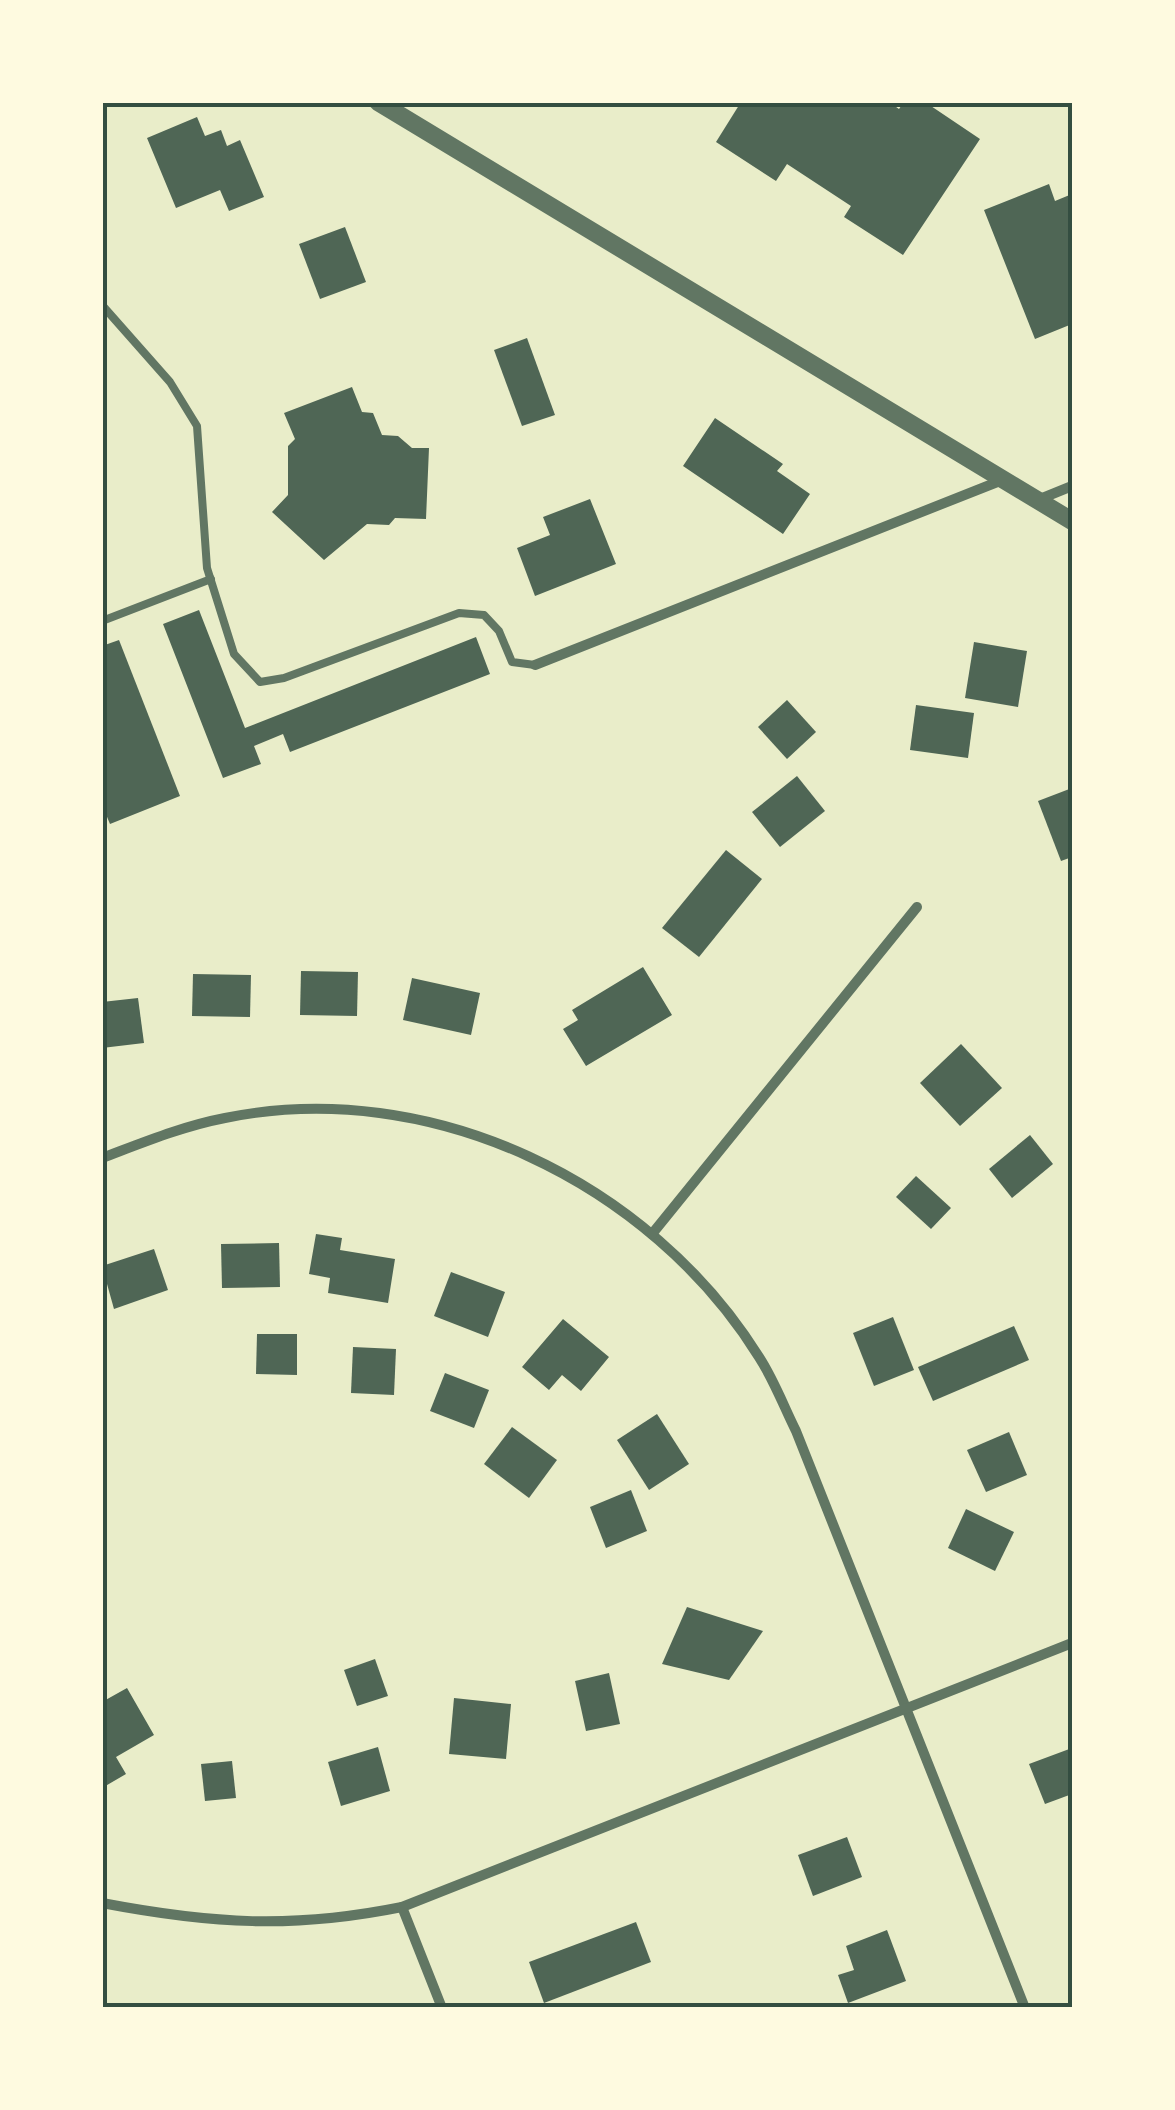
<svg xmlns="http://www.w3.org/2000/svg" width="1175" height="2110" viewBox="0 0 1175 2110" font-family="'DM Sans',sans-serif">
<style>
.building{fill:#4f6655}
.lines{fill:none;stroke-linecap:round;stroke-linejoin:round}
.service{stroke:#617663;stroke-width:8}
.minor{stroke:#617663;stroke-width:10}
.tertiary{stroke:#617663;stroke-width:18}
.neatline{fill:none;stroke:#344e41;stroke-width:4}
</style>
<rect width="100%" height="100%" fill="#e9edc9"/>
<g class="building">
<path d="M741,102h148l10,7 5,-7h21l55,37 -77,116 -59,-38 7,-11 -64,-42 -11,17 -60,-39z"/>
<path d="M197,117l8,19 16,-6 6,16 13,-6 24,57 -35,14 -9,-21 -44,18 -29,-70z"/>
<path d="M1049,184l6,17 17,-7v130l-37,15 -51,-129z"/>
<path d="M345,227l21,55 -46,17 -21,-55z"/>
<path d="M527,338l28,77 -33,11 -28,-76z"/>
<path d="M352,387l10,25 11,1 9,22 16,1 14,12h17l-3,71 -31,-1 -6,7 -22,-1 -43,36 -52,-48 16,-17v-49l7,-7 -11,-26z"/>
<path d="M715,418l68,46 -6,7 33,23 -27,40 -100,-68z"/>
<path d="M590,499l26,65 -81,32 -18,-48 33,-13 -7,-18z"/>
<path d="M199,610l46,118 231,-91 14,37 -200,78 -7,-18 -29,12 7,18 -38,14 -60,-154z"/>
<path d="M119,640l61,156 -70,28 -8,-19v-159z"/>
<path d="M974,642l53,9 -9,56 -53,-9z"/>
<path d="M787,700l29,32 -29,27 -29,-32z"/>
<path d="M916,705l58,8 -6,45 -58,-8z"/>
<path d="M797,776l28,35 -45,36 -28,-35z"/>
<path d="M1072,788v69l-11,4 -23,-60z"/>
<path d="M726,850l36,29 -63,78 -37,-29z"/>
<path d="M643,967l29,48 -86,51 -23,-37 15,-9 -6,-10z"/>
<path d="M301,971l57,1 -1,44 -57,-1z"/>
<path d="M193,974l58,1 -1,42 -58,-1z"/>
<path d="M412,978l68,15 -9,42 -68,-15z"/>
<path d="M138,998l6,45 -42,5v-46z"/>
<path d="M961,1044l41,44 -42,38 -40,-43z"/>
<path d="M1030,1135l23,29 -41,34 -23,-29z"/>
<path d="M916,1176l35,32 -20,21 -35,-32z"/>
<path d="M316,1234l26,4 -2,12 55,9 -7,44 -60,-10 2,-15 -21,-4z"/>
<path d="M279,1243l1,44 -58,1 -1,-44z"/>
<path d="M154,1249l14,41 -54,19 -12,-43z"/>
<path d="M451,1272l54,20 -17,45 -54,-21z"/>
<path d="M893,1317l21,53 -40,16 -21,-53z"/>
<path d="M563,1319l46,38 -28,34 -19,-16 -13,15 -27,-23z"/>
<path d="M1014,1326l15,34 -96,41 -15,-34z"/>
<path d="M257,1334h40v41l-41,-1z"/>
<path d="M353,1347l43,2 -2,46 -43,-2z"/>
<path d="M445,1373l44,17 -15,38 -44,-17z"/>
<path d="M657,1414l32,50 -40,26 -32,-50z"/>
<path d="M512,1427l45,33 -28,38 -45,-34z"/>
<path d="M1009,1432l18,43 -41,17 -19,-42z"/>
<path d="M631,1490l16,41 -41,17 -16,-41z"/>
<path d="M966,1509l48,23 -19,39 -47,-23z"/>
<path d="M687,1607l76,24 -34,49 -67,-16z"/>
<path d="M375,1659l13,37 -31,10 -13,-36z"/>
<path d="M609,1673l11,51 -34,7 -11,-50z"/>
<path d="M127,1688l27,47 -38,22 10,17 -24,14v-86z"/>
<path d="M454,1698l57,6 -5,55 -57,-5z"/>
<path d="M378,1747l12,44 -49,15 -13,-44z"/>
<path d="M1072,1748v46l-27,10 -16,-40z"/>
<path d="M232,1761l4,37 -31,3 -4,-37z"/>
<path d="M847,1837l15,40 -49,19 -15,-41z"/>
<path d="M636,1922l15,40 -107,41 -15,-41z"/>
<path d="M887,1930l19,51 -58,22 -10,-28 16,-5 -8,-24z"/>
</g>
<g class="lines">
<g class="service">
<path d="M102,305l68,77 27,44 10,142 27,86 26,28 24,-4 175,-65 25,2 15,16 13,31 23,3"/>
<path d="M102,621l109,-42"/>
</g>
<g class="minor">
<path d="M1040,499l32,-13"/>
<path d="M535,665l470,-186"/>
<path d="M102,1158c40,-15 81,-32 123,-40 205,-42 425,64 534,239 15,23 25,50 37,74l229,577"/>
<path d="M652,1234l265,-327"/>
<path d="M102,1903c110,21 191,26 300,4l670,-264"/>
<path d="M402,1907l40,101"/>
</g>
<path class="tertiary" d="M378,102l694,419"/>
</g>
<rect width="1175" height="2110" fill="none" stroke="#fefae0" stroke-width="210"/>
<rect x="105" y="105" width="965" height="1900" class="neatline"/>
</svg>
